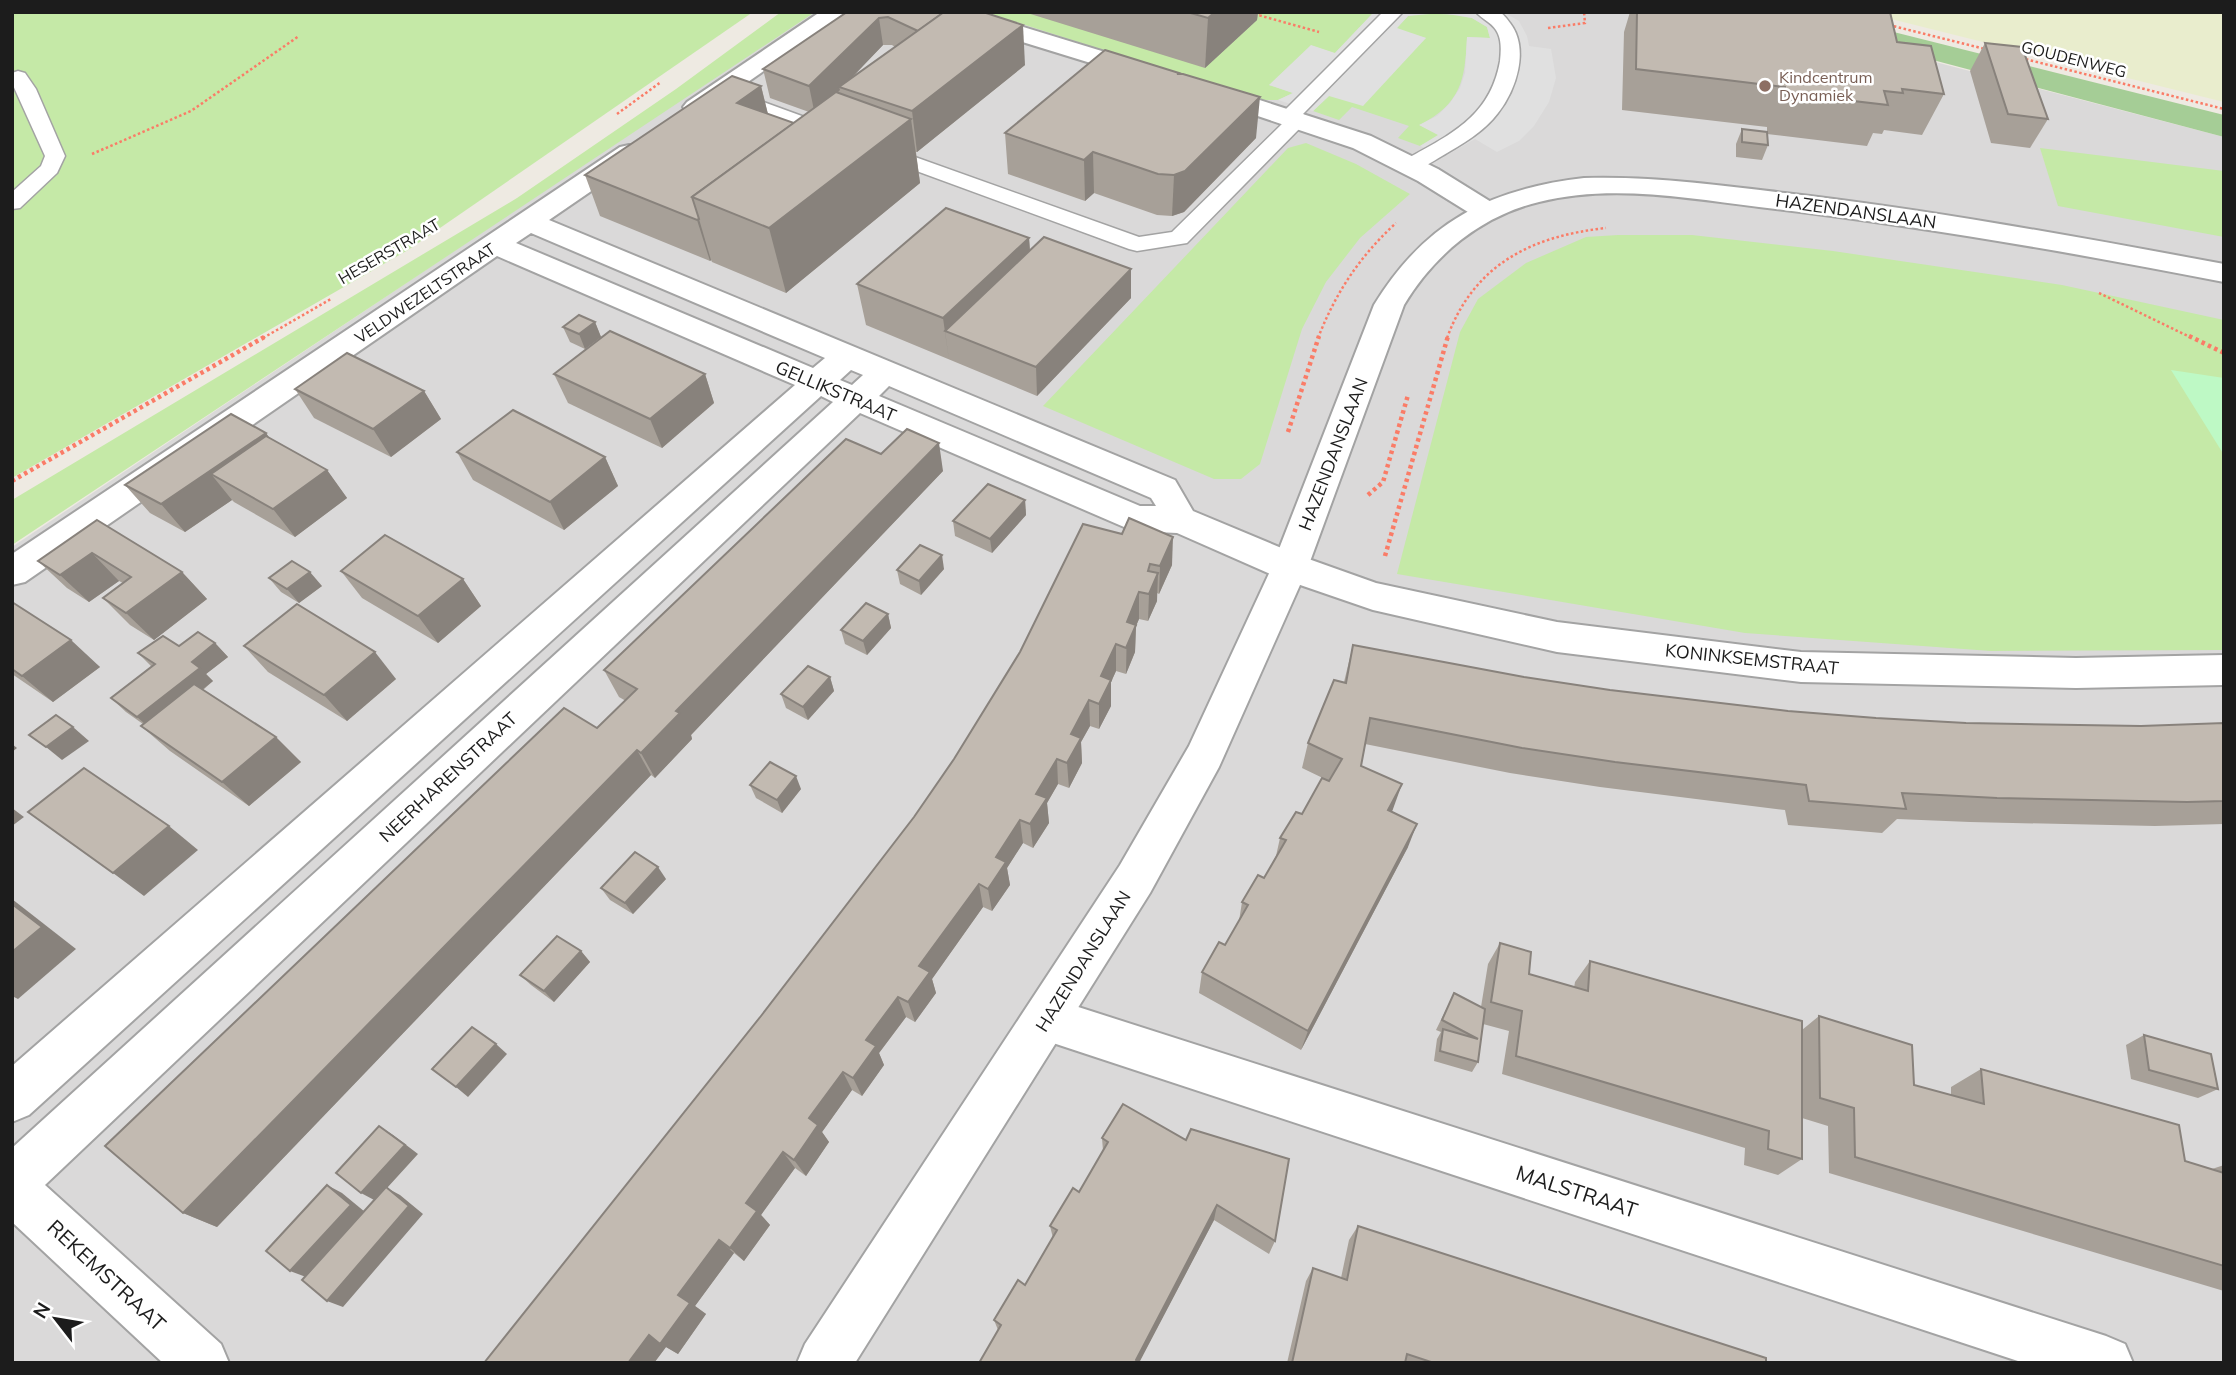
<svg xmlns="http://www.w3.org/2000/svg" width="2236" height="1375" viewBox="0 0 2236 1375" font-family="Mulish,sans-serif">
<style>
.residential{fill:#dad9d9}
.farmland{fill:#e9edcd}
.grass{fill:#c5e9a7}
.forest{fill:#a5cd96}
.park{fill:#bef9c5}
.parking{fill:#e0e0e0}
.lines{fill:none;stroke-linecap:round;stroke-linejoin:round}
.service-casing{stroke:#a3a3a3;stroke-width:3}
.minor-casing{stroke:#a3a3a3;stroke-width:4}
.tertiary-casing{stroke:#a3a3a3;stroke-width:4}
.path-far1{stroke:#fa7c67;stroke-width:2.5;stroke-dasharray:2.5 2.5;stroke-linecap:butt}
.path{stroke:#fa7c67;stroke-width:4.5;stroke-dasharray:3.5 3.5;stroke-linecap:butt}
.service{fill:#fff;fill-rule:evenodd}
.minor{fill:#fff;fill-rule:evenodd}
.tertiary{fill:#fff;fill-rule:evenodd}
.wall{fill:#a7a098;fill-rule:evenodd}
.shaded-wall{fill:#88827c}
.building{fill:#c2bab1;stroke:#88827c;stroke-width:2}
.education-dot{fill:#8d6e63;stroke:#fff;stroke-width:2.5}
.labels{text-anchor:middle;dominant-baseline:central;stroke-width:5;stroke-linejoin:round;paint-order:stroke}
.far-street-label{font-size:16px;fill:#1c1c1c;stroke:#fff}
.far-education-label{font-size:16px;fill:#785e54;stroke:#fff;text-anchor:start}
.street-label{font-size:18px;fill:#1c1c1c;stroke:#fff}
.near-street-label{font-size:21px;fill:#1c1c1c;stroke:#fff}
</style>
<rect width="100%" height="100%" fill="#eeeae2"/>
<path class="residential" d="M811,12h920l35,6 458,119v1226h-2212v-816z"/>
<path class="farmland" d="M1863,12h361v90l-309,-77z"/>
<g class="grass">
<path d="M12,12h741l-345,238 -396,228z"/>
<path d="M781,12h34l-803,533v-45l505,-302 159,-109z"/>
<path d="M985,12h389l-39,41 -66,32 24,8 -15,7h-20z"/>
<path d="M1422,13l35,2 15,3 15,9 3,11 -23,-1c-2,44 -6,66 -47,88l19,10 -19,11 -22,-8 11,-12 -57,-19 -13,13 -26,-9 16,-15 97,-58 -30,-9 12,-13z"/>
<path d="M1306,143l50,21 54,30 -50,44 -34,44 -24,47 -42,135 -19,15h-27l-171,-73 245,-258z"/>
<path d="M2040,148l184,23v66l-166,-31z"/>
<path d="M1618,235h74l141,16 229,34 162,35v330l-233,1 -246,-18 -348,-59 63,-242 18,-33 48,-36 60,-26z"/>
</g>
<path class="forest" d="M1752,12h62l410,103v22z"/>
<path class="park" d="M2171,370l53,8v77z"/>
<path class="parking" d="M1374,12h129l16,9 8,15 2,10 22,3 5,29 -7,24 -15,24 -15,15 -22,11 -22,-13 -28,16 -27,-9 18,-11 -19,-10 18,-9 13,-13 10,-15 5,-15 2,-36 23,1 -3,-11 -15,-9 -31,-5 -33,3 -11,12 29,10 -63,68 -34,-10 -16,15 -35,-11 15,-7 -24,-8 42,-40 24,8z"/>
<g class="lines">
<defs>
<g id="service">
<path d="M1383,12h20l-100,102 5,5 -3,4 -118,120 -50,8 -8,-2 -256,-94 -3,-4 3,-4h14l252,90 33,-5 113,-111 -5,-5 3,-4z"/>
<path d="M1476,12c7,0 16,-1 22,0 5,1 9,7 12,11 20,26 6,67 -12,90 -14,19 -36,31 -56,43 -12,7 -25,17 -39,13l-3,-4 3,-4c46,-26 87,-43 97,-100 1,-10 2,-22 -4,-31 -5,-8 -14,-11 -20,-18z"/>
<path d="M18,71l7,2 11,16 29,67 -8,17 -37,35 -8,1v-17l29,-26 4,-10 -33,-73v-10z"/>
<path d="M728,89l115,42 3,4 -3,4h-14l-108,-40 -3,-4z"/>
</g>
<g id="minor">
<path d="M820,12h28l-143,100 -9,3 -9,-3 -4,-5 4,-5z"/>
<path d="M937,12h37l180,55 3,5 -3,5 -9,2 -9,-2 -195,-60z"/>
<path d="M1210,84l161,52 67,33 58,36 4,6 -4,6 -10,2 -10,-2 -58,-36 -65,-33 -152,-51 -4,-5 4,-5z"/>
<path d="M629,145l9,2 4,6 -4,6 -89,61 626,260 18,31 110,46 73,26 181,39 244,30 275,6 148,-3v30l-148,3 -275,-6 -244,-30 -184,-42 -96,-33 -100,-44 -41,-2 -12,-4 -264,-114 -815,772 176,159 8,19h-66l-151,-141v-74l821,-746 -12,-6 -792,719 -17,7v-56l783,-681 -298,-129 -472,326 -13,3v-31l608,-407zM531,233l294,125 -12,10 -297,-125zM851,370l12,5 -11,10 -12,-5zM889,386l262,112 5,8h-16l-261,-110z"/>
<path d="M1047,997l1059,339 19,8 8,19h-109l-977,-322 -16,-6 -7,-16 7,-16z"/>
</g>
<path id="tertiary" d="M1584,178c68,-2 134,7 201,15 147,17 293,44 439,71v18c-154,-30 -309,-57 -465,-75 -72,-9 -149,-23 -220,-5 -58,14 -105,53 -135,103l-96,262 -89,200 -69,126 -295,470h-58l8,-19 315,-479 69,-119 83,-179 102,-262c51,-83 115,-116 210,-127z"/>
</defs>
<use href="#service" class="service-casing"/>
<use href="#minor" class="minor-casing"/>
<use href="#tertiary" class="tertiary-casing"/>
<g class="path-far1">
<path d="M1260,12l-2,3 61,17"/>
<path d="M1889,25l96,24"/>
<path d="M1548,28l37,-5 -1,-11"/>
<path d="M2021,58l203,51"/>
<path d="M617,114l44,-32"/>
<path d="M92,154l99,-43 108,-75"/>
<path d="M2099,293l93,45"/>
<path d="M263,338l68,-39"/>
<path d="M1318,338c18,-46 42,-82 78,-115"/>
<path d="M1447,338c27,-74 85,-102 159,-110"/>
</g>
<g class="path">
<path d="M2189,336l35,17"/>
<path d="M1288,432l31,-96"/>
<path d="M12,481l254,-145"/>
<path d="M1368,495l15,-13 25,-87"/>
<path d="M1385,556l63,-220"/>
</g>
<use href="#service" class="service"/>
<use href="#minor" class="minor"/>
<use href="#tertiary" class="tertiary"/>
</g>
<g class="wall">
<path d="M847,12h94l84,53 -108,87h-1l4,31 -134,110 -74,-31 -1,-2 -1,1 -110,-45 -15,-41 176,-89 7,28 26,9 15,-11 -39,-14 -7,-29zM883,45h9l3,2 -44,31z"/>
<path d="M1024,12h234l-1,8 -52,48z"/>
<path d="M1630,12h260l7,30 47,52 -22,41 -38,-5 -2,4 -9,-1 -6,13 -100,-12v-7l-145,-17 2,-78z"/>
<path d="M1985,43l63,76 -18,29 -39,-5 -21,-72z"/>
<path d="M1179,73v1l77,64 -72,74 -12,4 -15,-1 -63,-22 -9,8 -77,-27 -3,-41z"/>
<path d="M1742,129l26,16 -6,15 -26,-3v-13z"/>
<path d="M1029,238l1,13 101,18v29l-94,98 -171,-71 -9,-41z"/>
<path d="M595,322l6,15 -16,12 -15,-7 -7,-15z"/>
<path d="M554,374h151l9,29 -52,45 -94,-45z"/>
<path d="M295,389l129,2 17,28 -50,38 -77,-39z"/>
<path d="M266,433l2,4 59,33 20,28 -52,39 -61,-35 -2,-2 -47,32 -35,-19 -25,-28z"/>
<path d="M457,452l148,5 13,29 -54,44 -91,-50z"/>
<path d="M881,454l62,17 -252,264 1,4 -37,39 -4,-3 -434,452 -34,-14 414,-485 29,-27 -7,-4 -15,-27z"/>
<path d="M1025,500l1,15 -34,38 -37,-17 -2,-15z"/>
<path d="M97,520l85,52 25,27 -53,41 -24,-15 -27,-27 20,-15 -4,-2 -30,21 -22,-14 -29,-27z"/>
<path d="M1083,524l89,41 -13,29 -2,-1v8l-9,20 -9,-2 -3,7 -1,26 -9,22 -10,-3 -5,11v24l-12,23 -9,-3 -9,16 1,21 -13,25 -11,-4 -11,19 2,20 -16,25 -10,-5 -16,25 3,17 -18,26 -9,-4 -51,72 4,14 -21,29 -9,-5 -27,36 5,12 -22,31 -10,-6 -30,42 7,10 -23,34 -11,-8 -34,47 9,10 -26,36 -10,-8 -39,53 11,8 -28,40 -12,-7 -12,16h-170l277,-347 153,-199 40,-58 66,-107z"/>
<path d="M944,569l-23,26 -21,-11 -3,-14z"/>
<path d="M341,571l122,8 18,27 -43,37 -76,-45z"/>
<path d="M269,578l53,8 -23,17 -18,-11z"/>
<path d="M12,602l88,65 -47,35 -41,-28z"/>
<path d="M888,614l3,14 -24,27 -22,-11 -4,-14z"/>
<path d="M215,643l13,14 -22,17 7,7 -10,9 98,72 -52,44 -79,-55 -29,-25 2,-2 -17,-12 -15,-14 41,-31 -14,-14 41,-7z"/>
<path d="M1353,645l171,32 86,13 178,21 88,7 90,5 175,3 83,-3v101l-69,2 -185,-4 -73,-3 -15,14 -94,-8 -3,-15 -185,-23 -90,-14 -145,-29 -4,22 32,43 -1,2 16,36 -107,203 -102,-57 3,-21 23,-27 14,-24 3,-19 22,-24 12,-22 4,-18 22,-24 27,-33 -27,-13 6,-25 36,-61z"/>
<path d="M244,646l152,33 -49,42 -79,-49z"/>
<path d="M830,677l4,14 -26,29 -22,-12 -5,-14z"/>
<path d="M750,785l51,4 -19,24 -26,-15z"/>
<path d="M666,879l-33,35 -23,-14 -9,-12z"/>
<path d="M1500,943l29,31 45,14 1,-6 15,-21 212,69 17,-14 95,69 37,10v-8l30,-18 204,92 27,8 12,-4v126l-395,-118 -1,-47 -26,-8v41l-24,16 -34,-10 1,-17 -243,-74 7,-43 -26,-7 -5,38 -6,10 -38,-11 3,-22 4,-7 -5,-2 18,-37 27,14 7,-43z"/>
<path d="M581,951l9,11 -36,40 -23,-17 -11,-10z"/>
<path d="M2144,1035l74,54 -20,9 -67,-19 -5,-34z"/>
<path d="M1123,1104l152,137 -6,13 -55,-34 -75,142 -141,-32 -4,-10 31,-35 28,-47 -3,-12 29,-34 24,-41 -1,-13z"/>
<path d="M1358,1226l408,137h-479l19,-82 7,-13 28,10 8,-38z"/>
</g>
<g class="shaded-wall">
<path d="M1215,12h43l-1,8 -52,48 3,-50z"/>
<path d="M879,18l4,27 -41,43 -3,-1 1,3 -25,25 -6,-29z"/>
<path d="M1023,25l2,40 -108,87 -5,-41z"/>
<path d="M761,86l10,41 -34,-24z"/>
<path d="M1260,97l-4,41 -72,74 -12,4 2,-41z"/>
<path d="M911,119l9,64 -134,110 -17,-65z"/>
<path d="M1093,152l1,41 -9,8 -1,-41z"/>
<path d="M699,219l12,41 -1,1 -13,-41z"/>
<path d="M1029,238l3,42 -87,51 4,29 -6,-42z"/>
<path d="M1131,269v29l-94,98 -1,-29z"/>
<path d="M595,322l6,15 -16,12 -6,-15z"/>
<path d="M705,374l9,29 -52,45 -12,-29z"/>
<path d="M424,391l17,28 -50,38 -18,-28z"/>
<path d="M266,433l21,29 -76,12 21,26 -47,32 -24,-28z"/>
<path d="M939,443l4,28 -252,264 1,4 -37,39 -14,-25 35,-42z"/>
<path d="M605,457l13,29 -54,44 -14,-28z"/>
<path d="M327,470l20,28 -52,39 -22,-28z"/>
<path d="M1025,500l1,15 -34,38 -2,-14z"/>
<path d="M1173,537l-1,28 -13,29 1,-28z"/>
<path d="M92,553l27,28 -30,21 -29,-27z"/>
<path d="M942,555l2,14 -23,26 -2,-14z"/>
<path d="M182,572l25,27 -53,41 -28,-27z"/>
<path d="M310,572l12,14 -23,17 -12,-14z"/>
<path d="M1158,573l-1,28 -9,20 1,-27z"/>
<path d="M463,579l18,27 -43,37 -20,-27z"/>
<path d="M1139,592v27l-3,7 -1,26 -9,22 1,-52z"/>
<path d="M888,614l3,14 -24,27 -4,-14z"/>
<path d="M71,640l29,27 -47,35 -31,-26z"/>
<path d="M215,643l13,14 -22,17 7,7 -61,49 -15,-13 55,-55z"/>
<path d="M1116,644v27l-5,11v24l-12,23v-25l2,-28z"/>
<path d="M375,652l21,27 -49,42 -23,-26z"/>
<path d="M830,677l4,14 -26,29 -5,-13z"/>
<path d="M1089,700l1,26 -9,16 1,21 -13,25 -2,-25 4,-29z"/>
<path d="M73,727l16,14 -27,19 -16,-13z"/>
<path d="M276,737l25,25 -52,44 -27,-24z"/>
<path d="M12,744l5,4 -5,4z"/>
<path d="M637,750l14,25 -434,452 -34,-14z"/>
<path d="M1057,759l1,25 -11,19 2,20 -16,25 -3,-24 6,-30z"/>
<path d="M796,776l5,13 -19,24 -5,-13z"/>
<path d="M1402,784l-9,25 -13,25 8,-24z"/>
<path d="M12,808l12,9 -12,9z"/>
<path d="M1020,820l3,23 -16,25 3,17 -18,26 -4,-22 8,-32z"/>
<path d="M1417,824l-9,23 -107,203 7,-19z"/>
<path d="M169,826l29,24 -54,46 -31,-23z"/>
<path d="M658,867l8,12 -33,35 -8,-11z"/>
<path d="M979,884l4,23 -51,72 4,14 -21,29 -7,-20 11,-36z"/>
<path d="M12,899l64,50 -58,50 -6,-3z"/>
<path d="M581,951l9,11 -36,40 -10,-11z"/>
<path d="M898,997l8,20 -27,36 5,12 -22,31 -9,-18 13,-38z"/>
<path d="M496,1044l11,10 -39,43 -12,-10z"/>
<path d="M843,1072l9,18 -30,42 7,10 -23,34 -12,-16 15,-42z"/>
<path d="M379,1126l14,9 25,19 -31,34 13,7 23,19 -80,93 -16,-6 49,-100 -15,-8z"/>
<path d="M783,1152l12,16 -34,47 9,10 -26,36 -14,-13 16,-45z"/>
<path d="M327,1185l15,8 23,19 -59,65 -16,-6z"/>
<path d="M1217,1205l-3,15 -75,143 -3,-3z"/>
<path d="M719,1240l15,13 -39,53 11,8 -28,40 -12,-7 -12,16h-26z"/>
</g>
<g class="building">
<path d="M847,12l96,1 -25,18 -30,-14 -9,1 -70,68 -46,-17z"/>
<path d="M944,12h39l40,13 -111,86 -73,-24z"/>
<path d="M1187,12h28l-7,6z"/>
<path d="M1637,12h253l7,30 34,4 13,48 -42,-5 1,4 -19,-2 4,14 -103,-12v-6l-149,-18z"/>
<path d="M1985,43l37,4 26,72 -40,-5z"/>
<path d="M1105,50l74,23 -2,1h6l77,23 -75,74 -11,4 -16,-1 -65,-22 -9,8 -79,-27z"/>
<path d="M732,76l29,10 -24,17 57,20 -102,74 7,22 -2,1 -112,-45z"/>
<path d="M836,92l75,27 -142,109 -77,-31z"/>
<path d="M1742,129l25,3 1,13 -26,-3z"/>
<path d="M946,208l83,30 -86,80 -86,-34z"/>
<path d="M1044,237l87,32 -95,98 -91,-36z"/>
<path d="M579,315l16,7 -16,12 -16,-7z"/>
<path d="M610,331l95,43 -55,45 -96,-45z"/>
<path d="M347,353l77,38 -51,38 -78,-40z"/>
<path d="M513,410l92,47 -55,45 -93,-50z"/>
<path d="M231,414l35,19 -105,71 -36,-19z"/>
<path d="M907,429l32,14 -263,268 4,2 -39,40 -4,-3 -454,463 -78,-67 459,-438 33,20 40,-39 -33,-19 242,-231 35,15z"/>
<path d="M266,436l61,34 -54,39 -62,-35z"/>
<path d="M988,484l37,16 -35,39 -37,-18z"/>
<path d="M1129,518l44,19 -13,29 -10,-2 -2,7 10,2 -9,21 -10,-2 -12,30 9,3 -10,23 -10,-4 -15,32 10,4 -12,24 -10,-4 -18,34 10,4 -14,25 -10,-4 -21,35 11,4 -17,26 -10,-4 -24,37 10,5 -18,27 -9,-5 -60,82 11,6 -22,30 -10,-5 -32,43 10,6 -23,32 -10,-6 -34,46 9,7 -24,35 -11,-8 -37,51 11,8 -27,37 -11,-8 -41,55 12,8 -30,41 -11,-9 -21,28h-144l277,-347 153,-199 40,-58 66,-107 63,-128 39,10z"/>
<path d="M97,520l85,52 -56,41 -23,-15 28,-21 -39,-24 -32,22 -22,-14z"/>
<path d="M385,535l78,44 -45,37 -77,-45z"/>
<path d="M920,545l22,10 -23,26 -22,-11z"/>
<path d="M292,561l18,11 -23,17 -18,-11z"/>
<path d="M12,602l59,38 -49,36 -10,-7z"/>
<path d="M866,603l22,11 -25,27 -22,-11z"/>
<path d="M297,604l78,48 -51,43 -80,-49z"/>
<path d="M198,632l17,11 -23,19 8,6 -63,49 -26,-19 44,-34 -17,-11 25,-17 16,10z"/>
<path d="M1353,645l171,32 86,13 178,21 88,7 90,5 175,3 83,-3v78l-37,1 -190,-4 -95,-5 4,16 -97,-8 -3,-16 -191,-23 -93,-14 -152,-30 -9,48 41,18 -14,26 29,14 -109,207 -106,-59 17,-30 6,3 23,-40 -6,-3 16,-27 6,3 22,-38 -6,-2 16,-26 6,2 20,-36 7,3 13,-22 -34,-16 26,-63 12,3z"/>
<path d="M808,666l22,11 -27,30 -22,-13z"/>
<path d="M194,684l82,53 -54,45 -81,-56z"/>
<path d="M56,715l17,12 -27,20 -17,-12z"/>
<path d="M770,762l26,14 -19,24 -27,-15z"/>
<path d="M84,768l85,58 -56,47 -85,-61z"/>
<path d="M635,852l23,15 -33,36 -24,-15z"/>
<path d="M12,904l30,23 -30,25z"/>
<path d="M557,936l24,15 -37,40 -24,-16z"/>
<path d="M1500,943l31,9 -2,22 59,17 2,-30 212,60v138l-34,-10 1,-18 -253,-75 6,-45 -31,-9z"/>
<path d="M1454,993l31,16 -7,53 -38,-11 3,-22 35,10 -36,-19z"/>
<path d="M1819,1016l93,29 2,40 70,19 -3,-35 198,56 6,36 39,12v93l-369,-109 -1,-49 -34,-10z"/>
<path d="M472,1027l24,17 -40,43 -24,-18z"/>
<path d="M2144,1035l67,19 7,35 -69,-19z"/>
<path d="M1123,1104l63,36 5,-11 98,30 -14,82 -58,-36 -81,155 4,3h-161l22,-38 -7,-5 24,-40 7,5 32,-55 -7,-4 23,-38 6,4 29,-50 -6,-4z"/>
<path d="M379,1126l26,19 -44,48 -25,-20z"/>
<path d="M327,1185l24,20 -61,66 -24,-20z"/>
<path d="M386,1187l23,19 -82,95 -25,-21z"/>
<path d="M1358,1226l408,132v5h-332l-27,-9 -2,9h-113l21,-95 34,12z"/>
</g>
<circle class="education-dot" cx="1765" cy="86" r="7"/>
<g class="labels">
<g class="far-street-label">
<text transform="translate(2074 59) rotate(14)">GOUDENWEG</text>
<text transform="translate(389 251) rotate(-30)">HESERSTRAAT</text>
<text transform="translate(425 293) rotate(-34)">VELDWEZELTSTRAAT</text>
</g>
<g class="far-education-label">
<text x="1779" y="77">Kindcentrum<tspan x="1779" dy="18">Dynamiek</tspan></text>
</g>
<g class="street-label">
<text transform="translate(1856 211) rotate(8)">HAZENDANSLAAN</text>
<text transform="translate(836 391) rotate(23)">GELLIKSTRAAT</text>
<text transform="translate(1333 454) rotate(-69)">HAZENDANSLAAN</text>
<text transform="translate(1752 659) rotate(6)">KONINKSEMSTRAAT</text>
<text transform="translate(448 777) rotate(-43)">NEERHARENSTRAAT</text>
<text transform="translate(1083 961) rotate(-58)">HAZENDANSLAAN</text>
</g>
<g class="near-street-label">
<text transform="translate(1577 1191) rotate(18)">MALSTRAAT</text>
<text transform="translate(107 1275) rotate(43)">REKEMSTRAAT</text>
</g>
</g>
<rect width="2236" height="1375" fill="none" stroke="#1c1c1c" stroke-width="28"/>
<g transform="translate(56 1319) rotate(301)" stroke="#ffffff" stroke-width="5" paint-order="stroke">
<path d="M0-5L12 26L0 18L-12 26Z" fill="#1c1c1c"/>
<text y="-10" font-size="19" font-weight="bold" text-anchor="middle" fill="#1c1c1c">N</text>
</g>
</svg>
